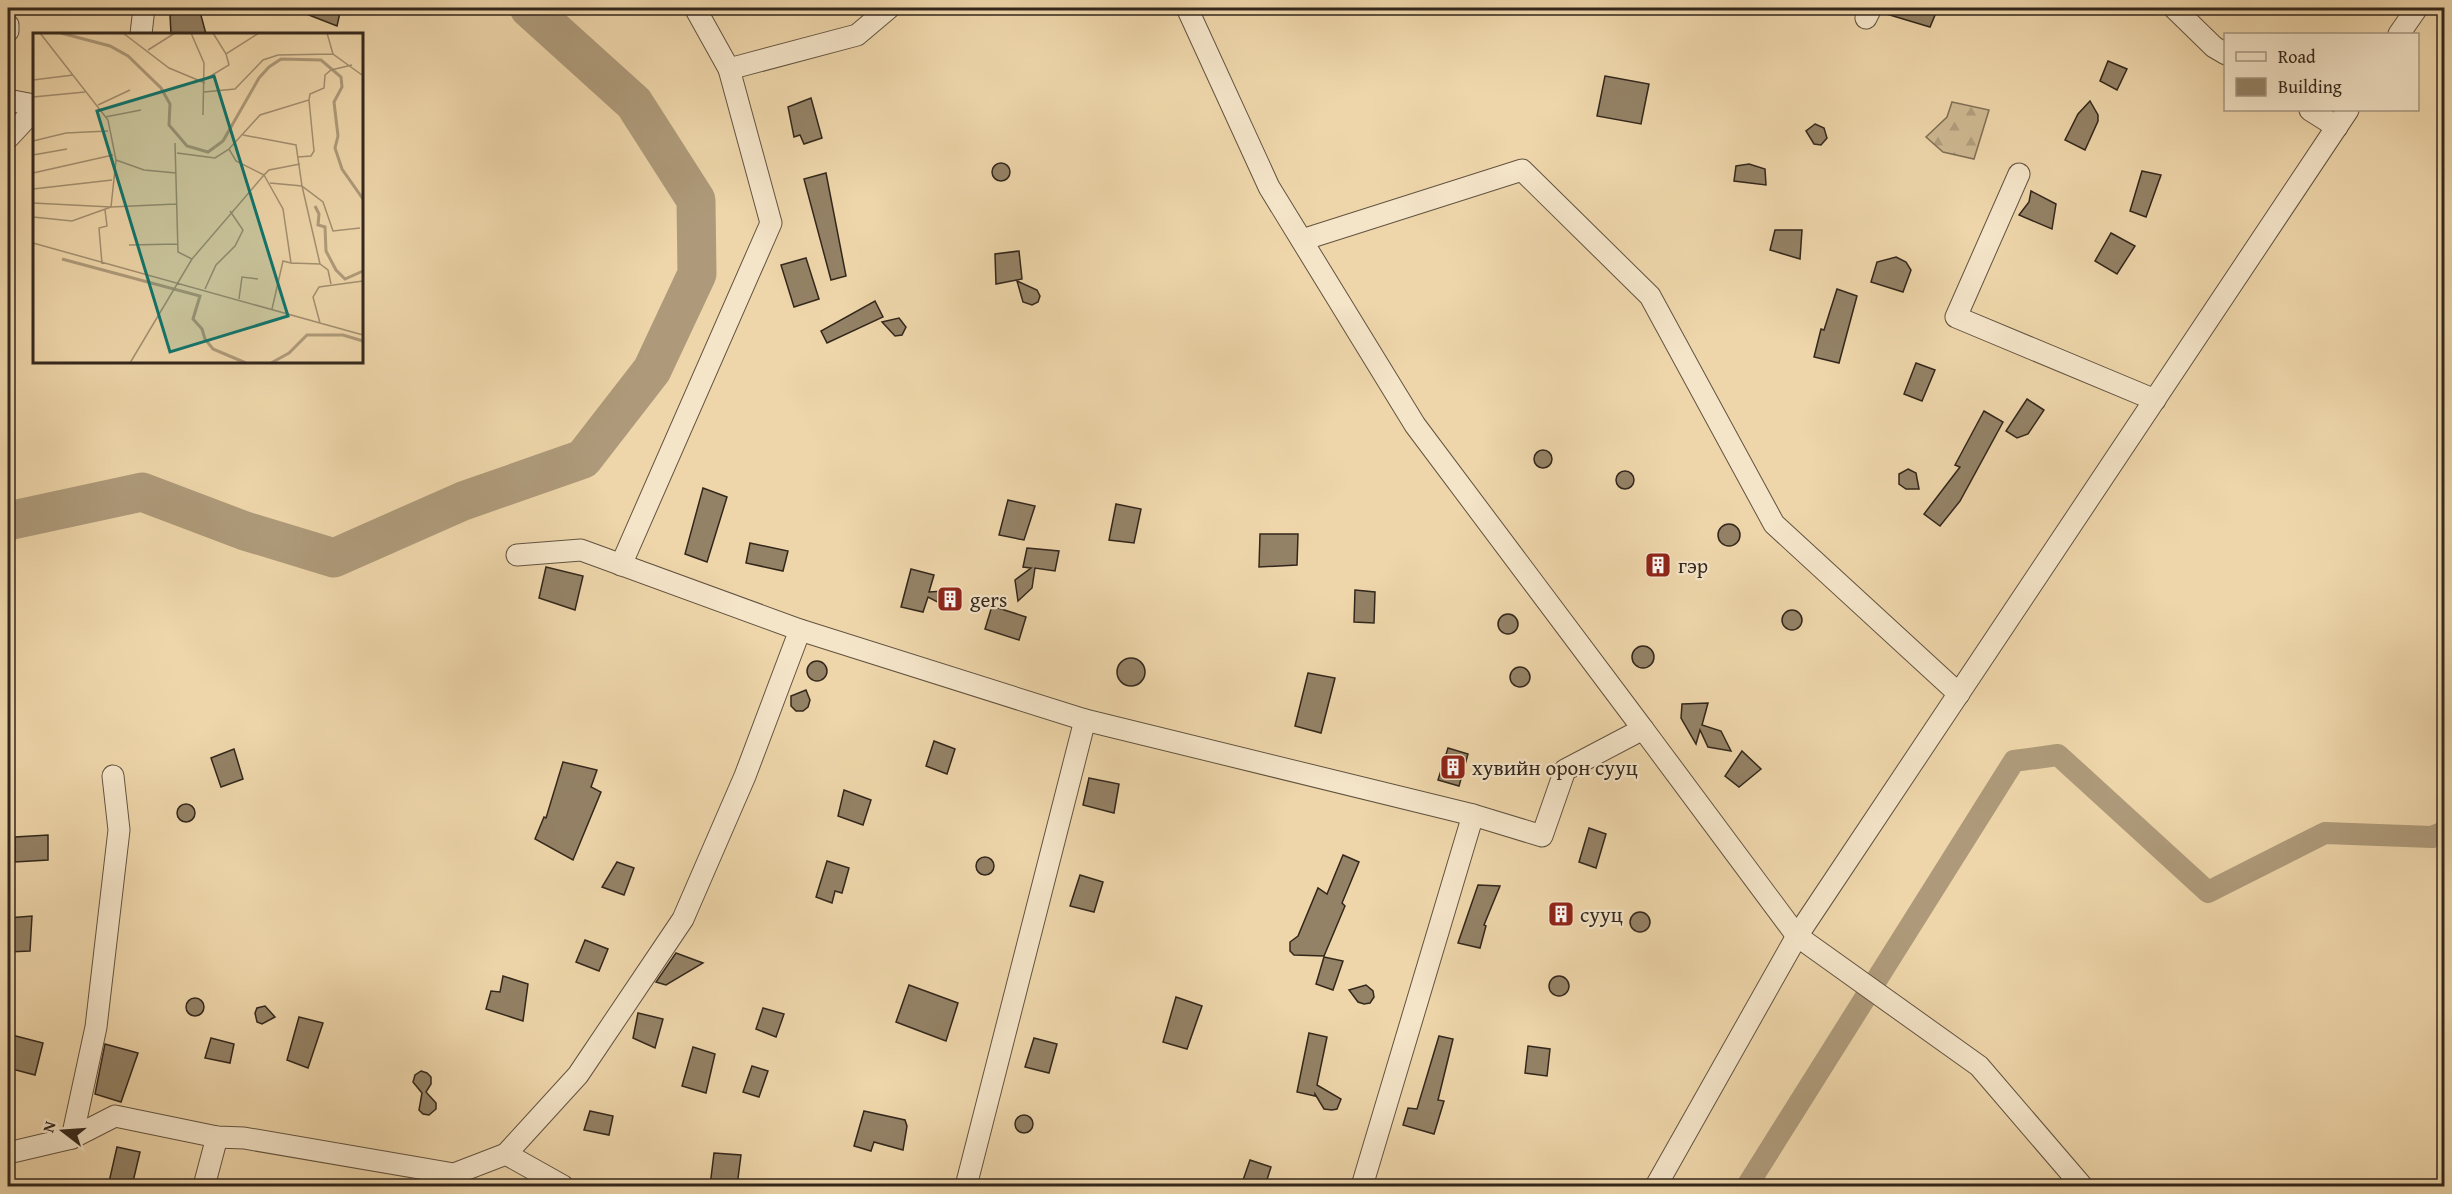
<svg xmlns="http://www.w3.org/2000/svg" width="2452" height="1194" viewBox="0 0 2452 1194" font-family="'Gentium Book Plus',serif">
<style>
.forest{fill:url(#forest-firs);stroke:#807057;stroke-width:1.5}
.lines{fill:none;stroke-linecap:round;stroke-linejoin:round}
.canal{stroke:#ae9a7a;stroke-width:22}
.river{stroke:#ae9a7a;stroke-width:39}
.building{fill:#948266;stroke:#33271c;stroke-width:1.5}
.minor-casing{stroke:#625340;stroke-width:23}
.minor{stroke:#f4e4c8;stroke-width:21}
.labels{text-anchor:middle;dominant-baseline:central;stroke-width:4.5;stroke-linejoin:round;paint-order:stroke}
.poi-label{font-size:21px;fill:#33271c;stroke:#f4e4c8;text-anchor:start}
.inset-river{fill:none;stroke:#ae9a7a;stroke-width:3}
.inset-road{fill:none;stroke:#a39071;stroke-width:1.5}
.view{fill:#0f766e;fill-opacity:0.15;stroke:#0f766e;stroke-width:3}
.inset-edge{fill:none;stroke:#33271c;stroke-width:3}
</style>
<defs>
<pattern id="forest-firs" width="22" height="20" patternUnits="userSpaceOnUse" patternTransform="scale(1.5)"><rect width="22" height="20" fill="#ceb892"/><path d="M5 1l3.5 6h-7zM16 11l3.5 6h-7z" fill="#b19e7d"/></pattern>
</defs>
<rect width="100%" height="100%" fill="#eed6aa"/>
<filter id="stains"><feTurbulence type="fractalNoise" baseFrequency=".00333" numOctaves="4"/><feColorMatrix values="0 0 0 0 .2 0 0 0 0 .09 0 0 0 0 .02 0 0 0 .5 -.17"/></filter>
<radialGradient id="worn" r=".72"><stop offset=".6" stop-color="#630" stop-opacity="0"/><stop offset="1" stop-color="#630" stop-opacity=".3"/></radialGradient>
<path class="forest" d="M1952,102l37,8 -15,49 -31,-7 -17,-15 21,-20z"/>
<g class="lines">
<path class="canal" d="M1747,1186l267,-425 44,-6 150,137 117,-59 107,4 12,-5"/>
<path class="river" d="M8,521l134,-29 103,39 89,27 129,-57 120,-42 69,-89 45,-96 -1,-74 -62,-97 -105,-95"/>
</g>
<g class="building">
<path d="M199,8l7,26h-35l-1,-19z"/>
<path d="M291,8h50l-4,18z"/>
<path d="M1884,8h54l-8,19 -47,-14z"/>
<path d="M2108,61l19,8 -10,21 -17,-9z"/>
<path d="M1605,76l44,8 -8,40 -44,-8z"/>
<path d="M811,98l11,40 -18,6 -4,-9 -6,2 -6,-30z"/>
<path d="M2090,101l8,14v6l-13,29 -20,-10 13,-26z"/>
<path d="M1815,124l9,4 3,10 -6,7 -7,-1 -8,-13z"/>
<circle cx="1001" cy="172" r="9"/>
<path d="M1749,164l16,5 1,16 -32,-4 2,-15z"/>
<path d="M2142,171l19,4 -15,42 -16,-6z"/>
<path d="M826,173l20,103 -15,4 -27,-101z"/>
<path d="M2031,191l25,13 -4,25 -33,-14 10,-13z"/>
<path d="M1775,230h27l-2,29 -30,-9z"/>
<path d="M2111,233l24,13 -18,28 -22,-13z"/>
<path d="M1019,251l3,28 -26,5 -1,-30z"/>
<path d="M1896,257l10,5 5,8 -8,22 -32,-10 6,-20z"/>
<path d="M806,258l13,41 -25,8 -13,-42z"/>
<path d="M1017,281l20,9 3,6 -2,6 -6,3 -9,-3z"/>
<path d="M1837,289l20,7 -18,67 -25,-6 7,-28 3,1z"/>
<path d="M875,301l8,16 -56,26 -6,-12z"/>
<path d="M899,318l7,9 -4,8 -7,1 -13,-14z"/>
<path d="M1916,363l19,7 -13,31 -18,-7z"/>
<path d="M2027,399l17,11 -16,24 -11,4 -11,-7z"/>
<path d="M1984,411l19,11 -43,79 -20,25 -16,-12 36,-47 -5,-2z"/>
<circle cx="1543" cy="459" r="9"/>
<path d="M1908,469l8,4 3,16h-13l-7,-5v-10z"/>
<circle cx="1625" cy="480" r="9"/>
<path d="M703,488l24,9 -20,65 -22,-8z"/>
<path d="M1008,500l27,6 -11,34 -25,-5z"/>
<path d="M1116,504l25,5 -7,34 -25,-3z"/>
<circle cx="1729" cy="535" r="11"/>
<path d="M1260,534h38l-1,31 -38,2z"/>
<path d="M750,543l38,8 -5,20 -37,-8z"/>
<path d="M1027,548l32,3 -4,20 -20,-3 -3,20 -14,13 -3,-21 16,-12 -8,-1z"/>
<path d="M546,567l37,9 -8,34 -36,-12z"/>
<path d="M911,569l23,6 -5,17 32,-2 -6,21 -27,-14 -5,15 -22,-5z"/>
<path d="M1355,590l20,2 -1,31 -20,-1z"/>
<path d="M992,606l34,11 -7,23 -34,-11z"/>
<circle cx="1792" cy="620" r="10"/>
<circle cx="1508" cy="624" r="10"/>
<circle cx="1643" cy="657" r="11"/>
<circle cx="1131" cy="672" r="14"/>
<circle cx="817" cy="671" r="10"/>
<circle cx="1520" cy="677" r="10"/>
<path d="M1308,673l27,5 -14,55 -26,-7z"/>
<path d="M806,690l4,10 -2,7 -5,4h-7l-5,-5v-10z"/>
<path d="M1708,703l-6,22 19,6 10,20 -23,-4 -8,-17 -4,14 -15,-26 1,-14z"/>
<path d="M934,741l21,8 -8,25 -21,-8z"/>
<path d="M1448,748l20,6 -9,32 -21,-6z"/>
<path d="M234,749l9,30 -22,8 -10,-29z"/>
<path d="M1742,751l19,18 -22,18 -14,-11z"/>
<path d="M563,762l34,8 -6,17 10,5 -28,68 -38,-21 9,-22 2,1z"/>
<path d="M1089,778l30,6 -5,29 -31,-8z"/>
<path d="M844,790l27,10 -8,25 -25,-9z"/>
<circle cx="186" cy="813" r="9"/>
<path d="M1589,828l17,6 -10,34 -17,-6z"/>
<path d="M48,835v25l-33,2v-25z"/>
<path d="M1343,855l16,7 -17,41 3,3 -21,50 -30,-1 -4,-4v-9l8,-6 20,-48 9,6z"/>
<circle cx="985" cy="866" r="9"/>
<path d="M827,861l22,7 -7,25 -7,-2 -3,12 -16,-6z"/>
<path d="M617,862l17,6 -10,27 -22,-8z"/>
<path d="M1080,875l23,7 -9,30 -24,-6z"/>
<path d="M1478,885l22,1 -16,39 2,1 -6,22 -22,-5z"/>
<circle cx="1640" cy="922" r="10"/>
<path d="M32,916l-2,35 -22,1v-34z"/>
<path d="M585,940l23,9 -9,22 -23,-9z"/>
<path d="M676,953l27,10 -37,22 -10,-3z"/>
<path d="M1324,957l19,4 -10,29 -17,-6z"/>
<circle cx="1559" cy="986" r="10"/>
<path d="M503,976l25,8 -5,37 -37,-12 5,-18 9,1z"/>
<path d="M909,985l49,18 -12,38 -50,-19z"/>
<path d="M1366,985l7,6 1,6 -4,6 -6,1 -6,-2 -9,-12z"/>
<path d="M1176,997l26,9 -15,43 -24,-7z"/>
<circle cx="195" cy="1007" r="9"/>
<path d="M265,1006l10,11 -13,7 -5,-2 -2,-9 2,-5z"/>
<path d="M763,1008l21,6 -8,23 -20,-8z"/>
<path d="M638,1013l25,6 -8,29 -22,-10z"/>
<path d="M299,1017l24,6 -15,45 -21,-8z"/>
<path d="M1309,1033l18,4 -10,48 24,14 -4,10 -5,1 -8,-1 -9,-15v2l-18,-4z"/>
<path d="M8,1034l35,9 -8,32 -27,-7z"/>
<path d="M1439,1036l14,3 -15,61 6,1 -10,33 -31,-9 5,-17 9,1z"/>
<path d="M211,1038l23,6 -4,19 -25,-5z"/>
<path d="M1034,1038l23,6 -8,29 -24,-6z"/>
<path d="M105,1044l33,9 -17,49 -26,-8z"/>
<path d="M1528,1046l22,3 -3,27 -22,-3z"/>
<path d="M693,1047l22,7 -9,39 -24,-7z"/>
<path d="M752,1066l16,5 -9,26 -16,-5z"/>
<path d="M421,1071l6,2 4,4v7l-5,8 10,11v6l-7,6 -6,-1 -4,-4 3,-17 -9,-11 2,-7z"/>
<path d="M590,1111l23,5 -4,19 -25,-5z"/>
<path d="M864,1111l41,9 2,6 -4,24 -29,-8 -3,9 -17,-5z"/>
<circle cx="1024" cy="1124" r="9"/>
<path d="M117,1147l23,5 -8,34 -23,-4z"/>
<path d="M714,1153l27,2 -4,31h-27z"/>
<path d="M1250,1160l21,7 -6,19h-24z"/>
</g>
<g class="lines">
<defs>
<g id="minor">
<path d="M695,8l34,61"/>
<path d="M1187,8l82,179 146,238 228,304"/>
<path d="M2174,8l40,39 12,7"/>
<path d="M1866,18l5,-10"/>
<path d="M8,25v6"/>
<path d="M141,34l3,-26"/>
<path d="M2399,34l18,-26"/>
<path d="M8,100l26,5"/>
<path d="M2310,110l27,17"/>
<path d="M8,138l26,-28"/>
<path d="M2019,174l-63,143 199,83"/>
<path d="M1302,240l220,-70 128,126 124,228 185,170"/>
<path d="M517,555l64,-5 219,80 285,90 388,95 69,21 23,-66 78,-41 154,207 182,130 103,120"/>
<path d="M621,565l150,-342 -42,-154 128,-34 32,-27"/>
<path d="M72,1138l24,-111 23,-197 -6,-54"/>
<path d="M8,1153l64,-15 43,-22 102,21 27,1 210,36 52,-20 57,32"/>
<path d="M506,1154l72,-79 105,-156 62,-143 55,-146"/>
<path d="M204,1186l13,-49"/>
<path d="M966,1186l119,-466"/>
<path d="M1362,1186l111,-371"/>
<path d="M1656,1186l141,-250 551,-826"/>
</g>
</defs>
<use href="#minor" class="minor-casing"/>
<use href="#minor" class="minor"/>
</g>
<defs>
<symbol id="building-square" viewBox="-11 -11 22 22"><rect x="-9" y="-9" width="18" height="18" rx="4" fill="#8f2418" stroke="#f4e4c8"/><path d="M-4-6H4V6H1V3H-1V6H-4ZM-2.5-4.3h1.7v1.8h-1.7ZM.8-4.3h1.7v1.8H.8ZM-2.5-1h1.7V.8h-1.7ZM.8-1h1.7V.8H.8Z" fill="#fff"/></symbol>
</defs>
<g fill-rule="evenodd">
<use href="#building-square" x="1643" y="550" width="30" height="30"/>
<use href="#building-square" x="935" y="584" width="30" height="30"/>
<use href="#building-square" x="1438" y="752" width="30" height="30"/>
<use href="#building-square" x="1546" y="899" width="30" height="30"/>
</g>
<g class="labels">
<g class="poi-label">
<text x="1678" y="565">гэр</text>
<text x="970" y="599">gers</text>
<text x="1472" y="767">хувийн орон сууц</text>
<text x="1580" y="914">сууц</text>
</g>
</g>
<g transform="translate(33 33)">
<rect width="330" height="330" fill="#eed6aa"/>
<path class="inset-river" d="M28,0l49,13 18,10 33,32 9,16 -1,21 18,21 21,6 15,-11 36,-63 10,-11 12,-8 40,1 20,17 1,10 -8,15 4,34 -3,12 7,21 21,30M282,173l4,8 -1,11 7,2 1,24 10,19 9,9 18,-8M29,226l138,37 -7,23 9,10 3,10 8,10 33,14M238,330l18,-10 18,-18h36l20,6"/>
<path class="inset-road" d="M7,0l68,87 8,40 -5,47M90,0l46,35 36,15M158,0l13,30 -1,52M180,0l13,21 33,-21M294,0l6,21 29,21M115,17l27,-17M0,47l40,-5M171,47l25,-15 -3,-11M171,59l31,-3 28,-29 15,-5 55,-1M0,64l52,-5M65,72l32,-15M72,84l36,-7M210,102l53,10 6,41 21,16 10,29 27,-3M0,108l33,-8 42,-2M196,116l31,-34 49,-15 1,-6 14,-6 1,-13 6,-5 21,-5M144,120l38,5 14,-9 7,12 28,14 -72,84M0,122l34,-6M265,124l13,-1 3,-5 -5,-51M83,127l28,10 32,3M0,140l80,-18M237,150l32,3 18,78M0,156l79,-9M0,170l78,4 65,-3M0,184l39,4 39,-14M0,210l330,92M96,212l49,-1M258,230l29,1 8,6 3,14M69,231l-3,-36 8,-2 -2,-16M172,256l11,-24 19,-19 8,-16 -13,-19M206,266l3,-22 16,2M239,276l11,-48 8,2 -8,-54 -19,-34 5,-5 31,-6M287,290l-7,-26 6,-10 44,-6M97,330l62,-104 -14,-7 -3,-109"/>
<path class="view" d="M181,43l74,240 -118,36 -73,-241z"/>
<rect width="330" height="330" class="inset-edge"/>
</g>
<rect width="2452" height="1194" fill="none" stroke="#eed6aa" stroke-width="30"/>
<rect x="9" y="9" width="2434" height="1176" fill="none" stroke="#33271c" stroke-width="3"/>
<rect x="15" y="15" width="2422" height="1164" fill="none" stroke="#33271c" stroke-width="1.5"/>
<rect x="2224" y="33" width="195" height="78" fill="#f4e4c8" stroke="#a79883" stroke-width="1.5"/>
<rect x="2236" y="52" width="30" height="9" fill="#f4e4c8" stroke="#a79883" stroke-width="1.5"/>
<text x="2278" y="63" font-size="18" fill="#33271c">Road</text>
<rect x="2236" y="78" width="30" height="18" fill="#948266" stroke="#a79883" stroke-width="1.5"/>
<text x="2278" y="93" font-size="18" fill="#33271c">Building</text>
<g transform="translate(63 1131) rotate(287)" stroke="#f4e4c8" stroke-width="4.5" paint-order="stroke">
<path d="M0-4.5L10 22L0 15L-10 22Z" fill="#33271c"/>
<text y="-9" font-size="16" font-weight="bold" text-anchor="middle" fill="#33271c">N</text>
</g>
<rect width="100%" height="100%" filter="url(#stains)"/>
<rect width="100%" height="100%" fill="url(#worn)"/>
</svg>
